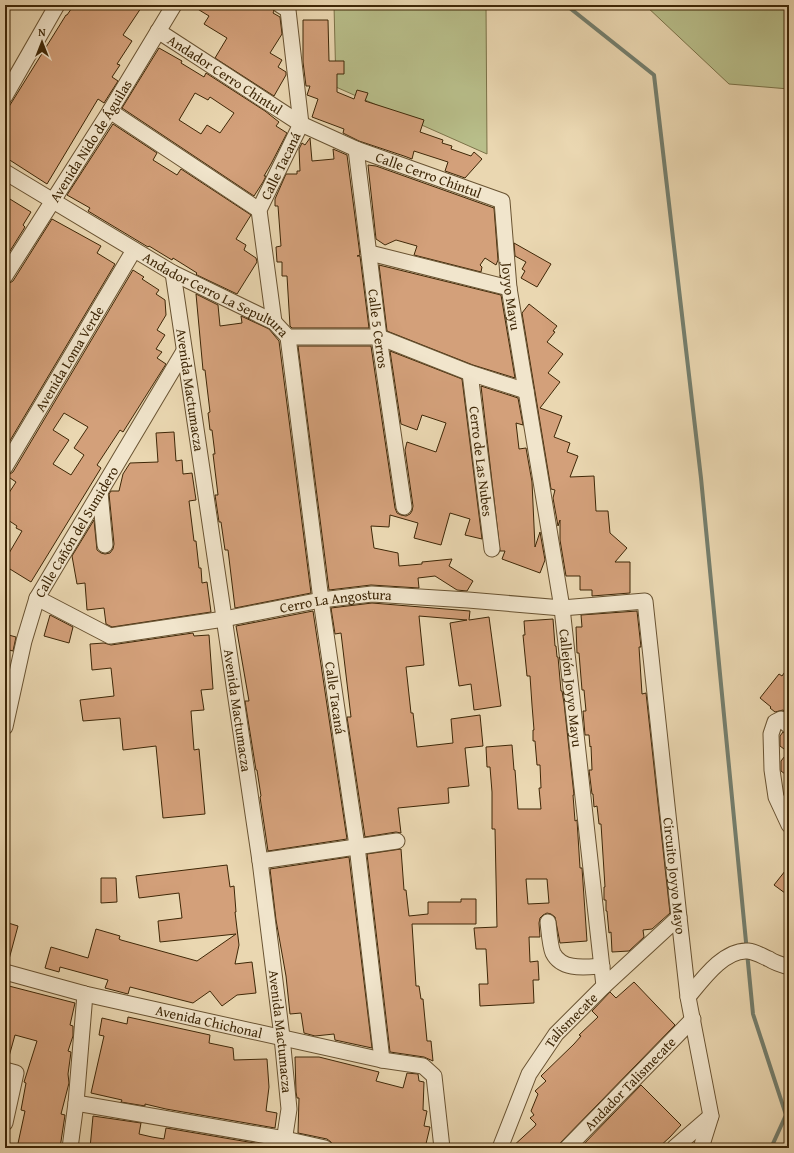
<svg xmlns="http://www.w3.org/2000/svg" width="794" height="1153" viewBox="0 0 794 1153" font-family="'Gentium Book Plus',serif">
<style>
.green{fill:#b8be8a;stroke:#7b7248}
.lines{fill:none;stroke-linecap:round;stroke-linejoin:round}
.stream{stroke:#747e6d;stroke-width:4}
.building{fill:#d3a07a;stroke:#3e2707;fill-rule:evenodd}
.minor-casing{stroke:#695332;stroke-width:17}
.minor{stroke:#f1e5cc;stroke-width:15}
.labels{text-anchor:middle;dominant-baseline:central;stroke-width:4;stroke-linejoin:round;paint-order:stroke}
.street-label{font-size:14px;fill:#3e2707;stroke:#f1e5cc}
</style>
<rect width="100%" height="100%" fill="#ead7b1"/>
<filter id="stains"><feTurbulence type="fractalNoise" baseFrequency=".005" numOctaves="4"/><feColorMatrix values="0 0 0 0 .2 0 0 0 0 .09 0 0 0 0 .02 0 0 0 .5 -.17"/></filter>
<radialGradient id="worn" r=".72"><stop offset=".6" stop-color="#630" stop-opacity="0"/><stop offset="1" stop-color="#630" stop-opacity=".3"/></radialGradient>
<g class="green">
<path d="M334,5h152l1,149 -151,-67z"/>
<path d="M645,5h144v84l-60,-5z"/>
</g>
<g class="lines">
<path class="stream" d="M566,5l88,70 47,403 52,536 33,101 -15,33"/>
</g>
<g class="building">
<path d="M74,5h69l-20,30 9,6 -15,23 3,1 -8,12 6,4 -14,22 -6,-4 -51,85 -42,-27v-44l61,-98h1z"/>
<path d="M191,5h74l7,4 2,2 -1,2 7,4 2,17 -12,19 12,7 -4,7 8,5v3l-12,21 -59,-38 12,-20 -23,-14 5,-8z"/>
<path d="M303,20h25l1,41h15v13h-7v18l17,7 3,-9 11,3 -3,8 59,19 -4,12 23,8 -1,3 10,3 -1,3 20,7 3,-4 8,7 -17,19 -20,-7 3,-9 -34,-11 -2,8 -8,-3 -45,-15 -16,-8 1,-4 -32,-12 6,-18 -11,-4 3,-9h-4l-3,-24z"/>
<path d="M159,48l23,13 -1,2 23,14 2,-4 59,38 14,11 -3,4 11,7 -16,31 -7,12h2l-3,6 -9,14 -132,-88zM195,93l13,7 2,-3 24,16 -14,20 -13,-8 -6,9 -22,-14z"/>
<path d="M113,124l44,29 -4,7 24,15 4,-6 70,46 -15,24 10,6 -2,5 12,8 1,4 -20,32 -40,-19 -1,-1 1,-1 -24,-15 -1,2 -23,-14 -1,1 -60,-36 2,-3 -23,-13z"/>
<path d="M310,138l2,23 22,-2 -1,-10 14,6 13,100 -3,1h3l9,72h-77l-2,-2 -3,-50h-5v-14h-5l-1,-15 5,-1 -3,-40h-3v-7l11,-25h11v-3h3l-1,-22 3,-6 3,2z"/>
<path d="M368,165l8,1 118,42 4,52 -2,5 -11,-7 -5,7 2,2 -1,5 -67,-17 3,-9 -21,-6 -11,5 -9,-6z"/>
<path d="M5,196l26,16 -8,13 2,2 -15,24 -5,-3z"/>
<path d="M52,219l49,27 -4,7 18,11 -110,185v-160l3,-5 5,-3z"/>
<path d="M514,243l37,21 -14,23 -16,-9 4,-7 -3,-2 4,-7 -11,-6z"/>
<path d="M379,265l122,30 14,83 -42,-13 -86,-34z"/>
<path d="M133,270l11,7 -2,2 17,11 -3,4 9,6 1,15 -9,15 8,5 -9,14 6,3 -5,6 9,6 -43,68 -3,-2 -23,35 4,3 -70,114 -26,-16v-6l17,-29 -6,-3 1,-2 -12,-8v-19l11,-17 -9,-6 6,-4zM64,413l24,14 -14,21 10,7 -13,20 -18,-11 16,-24 -16,-10z"/>
<path d="M196,294l22,11 2,21 22,-3 -1,-7 28,13 10,12 32,252 -76,15 -7,-58h-3l-4,-28h-2l-4,-27h3l-5,-41h2l-3,-24h-2l-2,-17 2,-1 -5,-42h-2z"/>
<path d="M529,304l28,22 -4,5 2,1 -8,10 16,12 -15,19 12,9 -20,26 22,8 -8,21 16,6 -3,9 11,4 -8,21 24,-1 2,35h12l2,22 17,15 -12,14h15v31l-38,3v-6h-12v-14h-14l-6,-36v-20l-2,6 -5,-28 2,-8 -4,-1 -29,-176z"/>
<path d="M298,346h73l24,162 2,5 4,2 5,1 4,-2 2,-3 1,-5 -8,-56 2,-8 29,10 10,-29 -24,-8 -5,15 -16,-6 -11,-73 72,28 20,160 -17,-4 5,-16 -20,-6 -9,32 -27,-7 4,-15 -28,-8 -1,12 -18,-1 3,22 24,5 1,13 23,-2v-2l30,-3 -3,7 24,15 -6,10 -10,-1 -22,-14 -17,2 1,10 -48,-3 -42,5z"/>
<path d="M481,386l37,12 5,27 -7,-2 3,26 7,-1 6,34 3,65 5,-15 5,28 -5,13 -38,-14 3,-8h-5z"/>
<path d="M174,432l2,29 6,-1 1,14 9,-1 4,27 -7,1 5,40h2l3,27h2l1,15 5,-1 4,30 -99,15 -6,-3 -2,-16 -17,2 -2,-27 -8,1 -5,-28 22,-36 3,30 4,3 4,1 5,-1 3,-4 1,-5 -5,-50 2,-3h8l4,-17 7,-11 28,-1 -2,-29z"/>
<path d="M372,603l98,8 -1,9 20,-3 12,89 -27,4 -3,-26 -12,2 -9,-63 17,-3 -48,-4 5,49 -18,2 5,46h2l4,34 36,-4 -2,-24 29,-4 3,31 -18,2 4,38 -21,2 1,15 -51,5 3,25 -5,-1 -31,5 -18,-120h4l-10,-84 -6,1 -4,-26z"/>
<path d="M313,611l34,228 -79,12 -8,-54 1,-1 -4,-26h-1l-11,-69h4l-13,-75z"/>
<path d="M637,611l4,36h-2l3,47 4,-1 24,220 -18,16 -9,1 1,7 -15,14 -17,1 -1,-20 -2,1 -2,-22h-1v-11h-2v-13h1l-4,-63h-2l-2,-18 -3,1 -1,-13h-1l-3,-24h3l-1,-24 -1,1 -1,-12h-4l-2,-24h3l-2,-21h-2l-3,-37h-2l-1,-26h6l-1,-12z"/>
<path d="M50,615l23,12 -4,16 -25,-7z"/>
<path d="M553,619l2,27h1l1,11h1l3,34h1l2,12 10,92h-1l2,26 2,-1 3,48h2l5,73 -27,2 -5,-26 -4,-3 -4,-1 -4,2 -3,3 -1,5 1,14h-11l1,25 8,-1 1,19h-6l1,23 -54,3 -1,-22h9l-2,-35h-10l-2,-21 23,-1 -2,-98h-3v-37l-2,-25h-3l-1,-20 26,-2 2,25h1l3,39h23l-2,-21h2l-1,-23h-3l-2,-24h-2v-11h1l-2,-25 -2,-29h-3l-4,-41h2l-1,-14zM526,879h21l2,24 -21,1z"/>
<path d="M193,633l1,3 15,-1 4,54 -12,1 3,20 -13,1 3,39 5,-1 6,65 -42,4 -7,-72 -33,4 -3,-32 -37,3 -3,-21 34,-4 -3,-28 -19,2 -2,-26 14,-1 7,2z"/>
<path d="M5,634l11,3 -3,14 -8,-2z"/>
<path d="M789,666v48l-6,-4 -8,2 -5,-4 1,-1 -11,-9 19,-24 3,2z"/>
<path d="M783,732l6,3v42l-8,-6v-10l7,-9 -8,-6v-10z"/>
<path d="M401,849l3,41h2l3,26 19,-2v-12h33v-3h15v25h-64l4,62h3l2,13h2l4,42h4l2,20 -9,-4 -34,-5 -23,-198z"/>
<path d="M349,857l23,191 -37,-8 -1,-6 -19,2 -11,-3 -3,-20 -11,1 -4,-38 -10,-56 -6,-51z"/>
<path d="M227,865l3,22 4,-1 2,26h-1l4,33 -4,19 17,-2 4,31 -19,2 -15,11 -12,-15 -17,12 -63,-16 -2,7 -23,-6 3,-8 -48,-13 -1,5 -14,-4 6,-21 37,11 8,-29 24,7 -1,3 2,1 76,21 39,-27 -76,8 -2,-21 24,-3 -3,-25 -40,5 -3,-22z"/>
<path d="M789,866v30l-15,-11z"/>
<path d="M101,878h15l1,24 -16,1z"/>
<path d="M5,922l13,4 -10,37h-3z"/>
<path d="M634,982l41,43 -114,117 -3,6h-47l24,-22 1,-2 -6,-6 4,-3 -3,-4 7,-17 -3,-3 11,-10 -5,-5 33,-32 7,-8 -2,-1 19,-18 -6,-6 18,-19 6,6z"/>
<path d="M5,985l70,18 -5,22 3,1v10l-5,15 3,1 -3,22 1,9 -8,31 4,1 -5,33h-43l8,-37 -4,-1 5,-27 -2,-1 13,-41 -22,-6 -7,25h-3z"/>
<path d="M128,1017l82,18 -1,8 24,5 1,12 33,-1 2,28 -3,24 11,2 -2,15 -109,-19 -21,-5v2l-24,-4 1,-2 -31,-7 13,-57 -5,-1 3,-17 25,6z"/>
<path d="M295,1057h24l60,15 -3,9 27,7 4,-15 11,1 1,7 5,1 -1,28 4,1 -3,15 6,1 -5,21h-91l-3,-6 -4,-3 -29,-6 1,-35h-2l-1,-6z"/>
<path d="M641,1085l40,40 -11,12 -12,11h-78z"/>
<path d="M93,1116l48,7 -2,11 13,3 12,2 2,-11 100,17 -1,3h-175z"/>
</g>
<g class="lines">
<defs>
<g id="minor">
<path id="s1" d="M158,31l143,93 55,25 146,52 7,87 53,320 42,378"/>
<path d="M5,96l52,-91"/>
<path d="M110,111l149,99"/>
<path id="s2" d="M356,149l23,188 25,170"/>
<path id="s3" d="M5,172l168,101 101,49 14,15h91l91,36 56,18"/>
<path d="M370,253l139,35"/>
<path id="s4" d="M173,273l87,588 22,176 7,72 -6,39"/>
<path id="s5" d="M5,276l105,-165 64,-106"/>
<path id="s6" d="M274,322l-15,-112 42,-86 -13,-114 -8,-5"/>
<path id="s7" d="M288,337l33,263 36,246 25,214"/>
<path id="s8" d="M470,373l22,176"/>
<path id="s9" d="M5,467l129,-217"/>
<path d="M100,492l5,53"/>
<path id="s10" d="M37,598l73,38 114,-17 97,-19 51,-6 96,6 94,8 83,-7 34,316 9,80 23,119 -10,32"/>
<path d="M789,726l-8,-7 -6,3 -4,12 1,36 4,27 13,28"/>
<path id="s11" d="M5,727l19,-86 13,-43 147,-247"/>
<path d="M260,861l137,-20"/>
<path d="M548,922c1,9 2,24 5,31 9,18 33,14 49,13"/>
<path id="s12" d="M5,972l80,22 297,66 41,6 11,10 8,72"/>
<path d="M688,997c14,-17 36,-48 60,-46 8,1 14,5 21,8 6,4 13,6 20,8"/>
<path d="M5,1070l11,3 -11,50"/>
<path d="M76,1103l209,36 40,9"/>
<path d="M70,1148l6,-45 9,-109"/>
<path id="s13" d="M500,1148l29,-74 27,-40 48,-48 75,-69"/>
<path id="s14" d="M567,1148l126,-129"/>
<path d="M674,1148l37,-32"/>
</g>
</defs>
<use href="#minor" class="minor-casing"/>
<use href="#minor" class="minor"/>
</g>
<g class="labels">
<g class="street-label">
<text stroke="none"><textPath href="#s1" startOffset="80">Andador Cerro Chintul</textPath></text>
<text stroke="none"><textPath href="#s5" startOffset="160">Avenida Nido de Águilas</textPath></text>
<text stroke="none"><textPath href="#s6" startOffset="162">Calle Tacaná</textPath></text>
<text stroke="none"><textPath href="#s1" startOffset="308">Calle Cerro Chintul</textPath></text>
<text stroke="none"><textPath href="#s3" startOffset="244">Andador Cerro La Sepultura</textPath></text>
<text stroke="none"><textPath href="#s1" startOffset="482">Joyyo Mayu</textPath></text>
<text stroke="none"><textPath href="#s2" startOffset="181">Calle 5 Cerros</textPath></text>
<text stroke="none"><textPath href="#s9" startOffset="126">Avenida Loma Verde</textPath></text>
<text stroke="none"><textPath href="#s4" startOffset="118">Avenida Mactumacza</textPath></text>
<text stroke="none"><textPath href="#s8" startOffset="89">Cerro de Las Nubes</textPath></text>
<text stroke="none"><textPath href="#s11" startOffset="210">Calle Cañón del Sumidero</textPath></text>
<text stroke="none"><textPath href="#s10" startOffset="311">Cerro La Angostura</textPath></text>
<text stroke="none"><textPath href="#s1" startOffset="878">Callejón Joyyo Mayu</textPath></text>
<text stroke="none"><textPath href="#s7" startOffset="364">Calle Tacaná</textPath></text>
<text stroke="none"><textPath href="#s4" startOffset="442">Avenida Mactumacza</textPath></text>
<text stroke="none"><textPath href="#s10" startOffset="898">Circuito Joyyo Mayo</textPath></text>
<text stroke="none"><textPath href="#s12" startOffset="210">Avenida Chichonal</textPath></text>
<text stroke="none"><textPath href="#s13" startOffset="148">Talismecate</textPath></text>
<text stroke="none"><textPath href="#s4" startOffset="766">Avenida Mactumacza</textPath></text>
<text stroke="none"><textPath href="#s14" startOffset="90">Andador Talismecate</textPath></text>
</g>
</g>
<rect width="794" height="1153" fill="none" stroke="#ead7b1" stroke-width="20"/>
<rect x="6" y="6" width="782" height="1141" fill="none" stroke="#3e2707" stroke-width="2"/>
<rect x="10" y="10" width="774" height="1133" fill="none" stroke="#3e2707"/>
<g transform="translate(42 42)" stroke="#f1e5cc" stroke-width="3" paint-order="stroke">
<path d="M0-3L7 15L0 10L-7 15Z" fill="#3e2707"/>
<text y="-6" font-size="11" font-weight="bold" text-anchor="middle" fill="#3e2707">N</text>
</g>
<rect width="100%" height="100%" filter="url(#stains)"/>
<rect width="100%" height="100%" fill="url(#worn)"/>
</svg>
